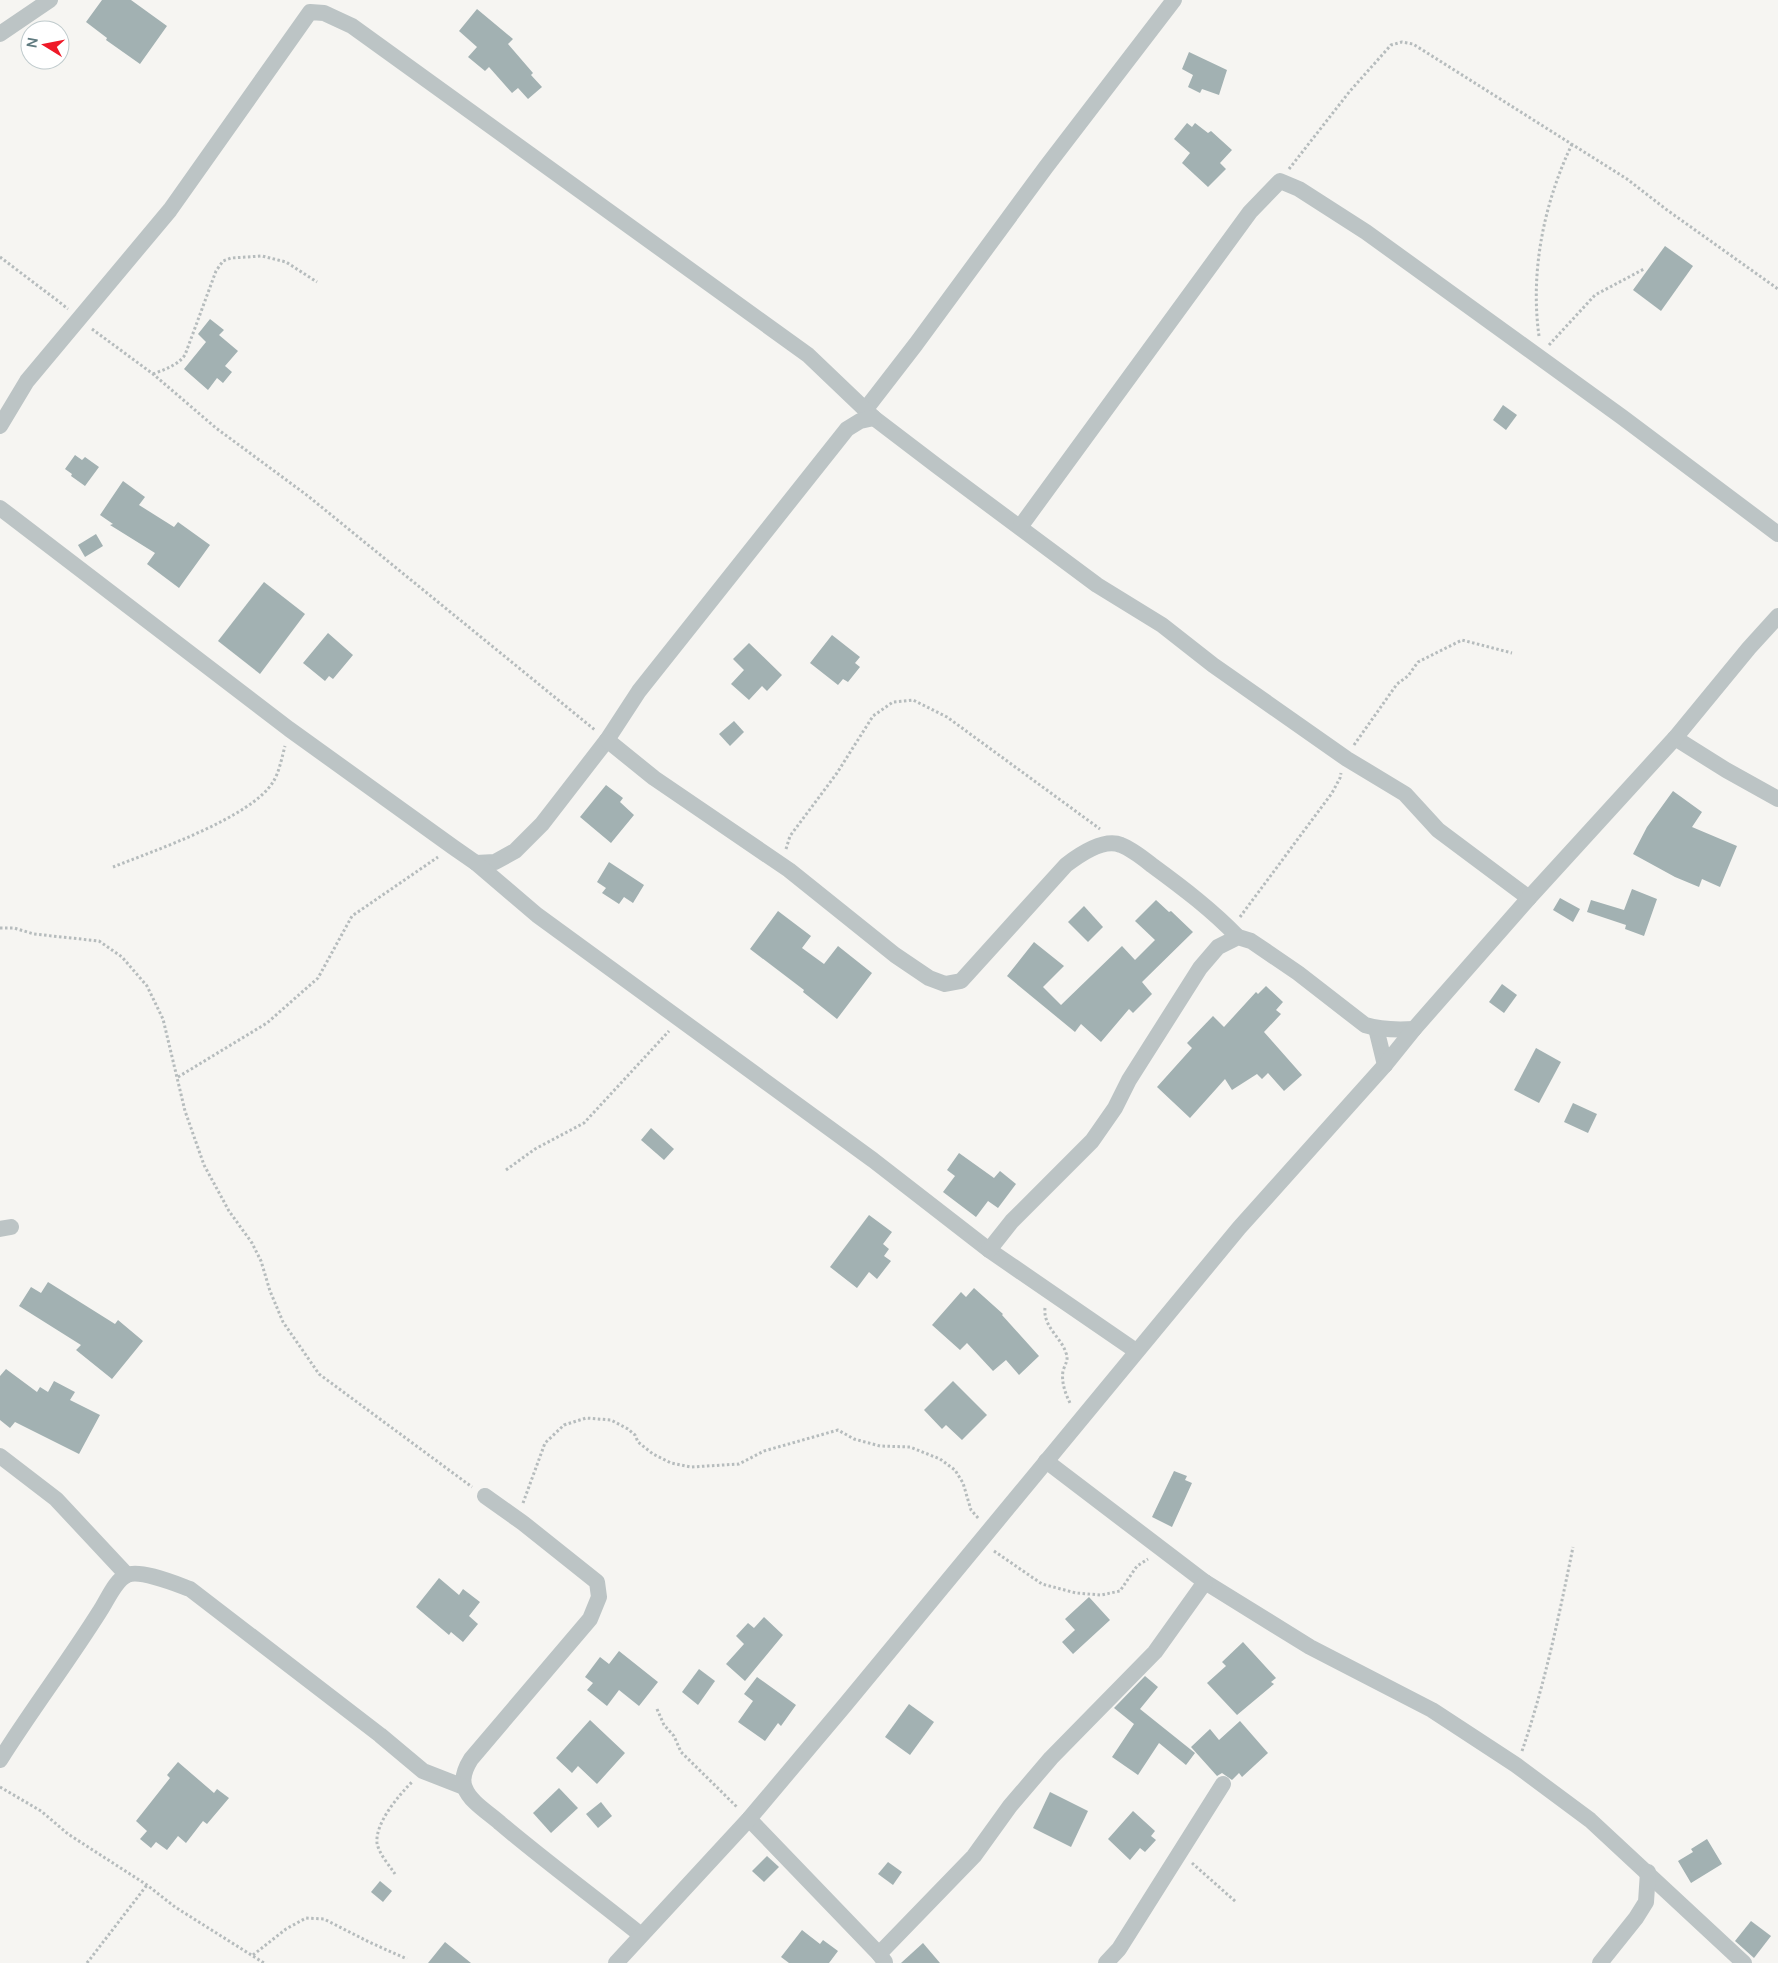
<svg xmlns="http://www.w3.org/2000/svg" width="1778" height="1963" viewBox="0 0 1778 1963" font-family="Manrope,sans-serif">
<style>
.building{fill:#a2b1b2}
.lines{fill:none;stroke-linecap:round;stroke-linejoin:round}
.path{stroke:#b6bcbd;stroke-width:3;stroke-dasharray:2.5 2.5;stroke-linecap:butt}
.minor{stroke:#bcc4c5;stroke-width:16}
</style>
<rect width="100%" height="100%" fill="#f6f5f2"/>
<g class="building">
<path d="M102,0h29l36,26 -27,38 -34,-24 1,-2 -21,-16z"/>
<path d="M477,9l36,30 -5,5 25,29 -2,2 11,12 -14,12 -10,-11 -6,5 -23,-26 -4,4 -17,-14 9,-10 -18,-16z"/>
<path d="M1189,52l38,18 -8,25 -17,-6 -2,4 -12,-6 5,-12 -11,-6z"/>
<path d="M1187,123l5,4 3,-4 13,10 3,-2 21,19 -12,13 6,6 -18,18 -26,-24 8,-10 -16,-14z"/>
<path d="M1665,246l28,20 -32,45 -28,-21z"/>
<path d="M210,319l14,11 -5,5 19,16 -13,15 7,6 -9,11 -6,-5 -9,12 -24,-21 22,-27 -8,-8z"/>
<path d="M1503,405l14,10 -11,15 -13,-10z"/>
<path d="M75,455l7,5 3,-3 14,10 -14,19 -14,-10 1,-2 -7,-5z"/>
<path d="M123,481l22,16 -6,8 35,22 4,-5 32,23 -31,43 -32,-24 8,-11 -45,-28 3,-1 -13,-9z"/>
<path d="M96,534l7,12 -18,11 -7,-12z"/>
<path d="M264,582l41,32 -45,60 -42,-33z"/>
<path d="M328,633l25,22 -20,24 -4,-3 -4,5 -22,-18z"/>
<path d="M832,635l28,22 -5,6 5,4 -12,15 -5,-3 -5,6 -28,-22z"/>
<path d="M749,643l33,32 -15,16 -5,-5 -13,14 -18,-16 13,-14 -11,-11z"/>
<path d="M734,721l10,11 -14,14 -11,-12z"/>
<path d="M606,785l17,13 -3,4 14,13 -23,28 -31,-26z"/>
<path d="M1673,791l29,21 -10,15 45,19 -17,41 -18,-8 -3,8 -24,-10 -42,-23 14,-27z"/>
<path d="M609,862l35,23 -11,18 -9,-6 -5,7 -17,-11 4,-5 -9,-6z"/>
<path d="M1632,889l25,10 -13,37 -19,-7 1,-4 -39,-13 4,-12 33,10z"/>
<path d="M1560,898l20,11 -7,13 -20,-12z"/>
<path d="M1156,900l13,12 2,-1 22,21 -51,50 10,12 -19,19 -4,-4 -28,33 -20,-18 -6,8 -68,-56 27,-34 30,24 -21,21 18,18 61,-59 13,14 20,-20 -20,-19z"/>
<path d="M1084,906l19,21 -15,15 -20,-20z"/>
<path d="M778,911l33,25 -9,12 22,16 14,-18 34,27 -35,46 -34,-27 1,-2 -54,-41z"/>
<path d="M1502,984l15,11 -13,18 -15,-11z"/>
<path d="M1266,986l17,16 -7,8 5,4 -17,18 38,43 -18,16 -16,-18 -6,6 -5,-5 -25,16 -7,-11 -35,39 -33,-31 35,-39 -5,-5 26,-27 11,11 32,-35 2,2z"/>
<path d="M1536,1048l25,14 -22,41 -25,-13z"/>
<path d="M1573,1103l24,11 -9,19 -24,-11z"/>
<path d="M651,1128l23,21 -10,11 -23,-20z"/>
<path d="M959,1153l35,25 6,-7 16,13 -18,24 -10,-7 -12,16 -33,-25 12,-16 -8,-6z"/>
<path d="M869,1215l23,17 -9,12 6,5 -5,7 7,5 -14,18 -8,-7 -12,16 -27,-21z"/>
<path d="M48,1282l67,42 3,-4 25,21 -31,38 -36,-29 5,-5 -62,-39 12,-19 10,6z"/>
<path d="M974,1288l29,26 -1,1 37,41 -20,19 -13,-15 -13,11 -26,-28 -7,7 -28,-25 29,-33 5,5z"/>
<path d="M6,1369l31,23 3,-5 8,5 6,-11 21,11 -5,8 30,15 -21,39 -64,-32 -5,6 -10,-8v-44z"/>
<path d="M953,1381l34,34 -25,25 -16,-15 -4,4 -18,-19z"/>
<path d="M1174,1471l13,5 -2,4 7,3 -20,44 -20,-10z"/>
<path d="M439,1578l20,17 4,-6 17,13 -11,14 9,8 -15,18 -12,-10 -2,3 -33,-28z"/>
<path d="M1089,1597l21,23 -37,34 -11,-12 13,-12 -10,-11z"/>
<path d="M764,1617l19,18 -38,46 -19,-17 18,-20 -8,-8 12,-13 6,5z"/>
<path d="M1243,1642l33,36 -5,4 3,2 -37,31 -30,-32 19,-17 -4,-4z"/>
<path d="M619,1651l39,31 -19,24 -20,-16 -12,16 -20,-16 6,-7 -8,-6 15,-20 9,7z"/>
<path d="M699,1669l16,12 -17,24 -16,-13z"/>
<path d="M1145,1676l13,11 -18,22 55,44 -9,12 -27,-22 -21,32 -26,-18 22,-33 -20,-16z"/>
<path d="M757,1677l39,28 -15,21 -3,-3 -13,18 -27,-19 15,-21 -9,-7z"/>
<path d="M909,1704l25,18 -24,33 -25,-18z"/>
<path d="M590,1720l35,33 -28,31 -19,-18 -6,7 -16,-15z"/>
<path d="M1240,1721l28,32 -26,24 -3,-4 -7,7 -10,-7 -5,3 -26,-29 19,-18 9,11z"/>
<path d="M178,1762l36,31 3,-4 12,9 -22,26 -4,-3 -17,22 -8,-7 -11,14 -11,-8 -5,6 -11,-9 7,-8 -11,-10 34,-43 -3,-3z"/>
<path d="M559,1788l19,20 -27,25 -18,-20z"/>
<path d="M1050,1792l38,19 -17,36 -38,-19z"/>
<path d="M601,1802l11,14 -14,12 -12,-14z"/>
<path d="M1133,1811l22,20 -4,5 5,4 -11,12 -5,-4 -10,12 -22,-21z"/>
<path d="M1707,1839l15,25 -31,19 -13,-22 15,-9 -2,-3z"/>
<path d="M767,1856l12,11 -15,15 -12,-11z"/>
<path d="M888,1862l14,10 -9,13 -15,-11z"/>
<path d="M380,1881l12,10 -9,11 -12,-10z"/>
<path d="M1751,1921l20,15 -17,22 -19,-17z"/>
<path d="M802,1930l18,14 3,-4 15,11 -9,12h-40l-8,-6z"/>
<path d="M445,1942l26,21h-43z"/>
<path d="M923,1943l17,20h-39z"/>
</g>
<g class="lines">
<g class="path">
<path d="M1289,169l61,-78 41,-46 11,-3 11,2 214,135 40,31 111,79"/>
<path d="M0,257l58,44 10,8"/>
<path d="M92,329l61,45 63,54 92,68 287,234"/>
<path d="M1539,336c-9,-65 5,-133 33,-192"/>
<path d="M1549,345l46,-50 49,-26"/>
<path d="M153,374c12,-5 24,-8 32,-19l31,-84 7,-10 8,-3 31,-2 24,6 31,20"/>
<path d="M1354,745l43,-61 11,-8 10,-14 44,-22 50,13"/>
<path d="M786,849l4,-13 47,-63 36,-57 20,-14 20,-2 34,17 153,112"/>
<path d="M113,867c40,-16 138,-49 160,-85 6,-9 9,-25 12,-36"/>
<path d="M1240,917l92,-124 8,-15 1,-5"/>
<path d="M0,928h14l20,6 65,7 23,16 25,29 16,33 22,92 19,54 25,46 23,32 9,18 9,30 13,31 36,52 153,113"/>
<path d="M178,1077l89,-54 51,-45 34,-62 86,-59"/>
<path d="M506,1170l29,-21 49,-26 85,-92"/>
<path d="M1045,1308c-2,19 16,29 21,45 3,7 -1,11 -3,18 -2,12 3,24 8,34"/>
<path d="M523,1503l22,-60 19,-18 22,-7 25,2 17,9 7,6 3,7 15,12 18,9 20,4 48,-3 25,-13 74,-21 16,9 26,7 30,1 30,12 15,11 8,13 8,27 8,9"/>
<path d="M994,1551l48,33 34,9 25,2 19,-4 17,-25 11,-7"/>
<path d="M657,1709l7,16 10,11 7,16 57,56"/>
<path d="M1522,1751c23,-67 37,-135 51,-204"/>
<path d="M0,1787l41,24 27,23 79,51 28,22 89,56"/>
<path d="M1192,1863l44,39"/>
<path d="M395,1874c-6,-9 -16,-20 -18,-31 -2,-20 22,-48 35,-61"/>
<path d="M253,1955l33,-26 20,-11 18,1 45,23 38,17"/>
<path d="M87,1963l60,-78"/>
</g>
<g class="minor">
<path d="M0,34l50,-34"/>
<path d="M865,410l51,-66 130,-177 128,-167"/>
<path d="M0,426l27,-45 143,-171 140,-198 14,1 28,13 456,329 66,63 63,48 160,119 65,40 51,40 134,94 58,35 33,36 91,68"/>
<path d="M0,508l289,221 164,118 23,16 19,-1 20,-11 27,-27 65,-84 32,-49 208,-262 13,-8 14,-3"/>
<path d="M1020,527l230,-315 30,-31 19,8 67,43 256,185 156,117"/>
<path d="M1675,738l51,32 52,29"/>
<path d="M607,740l47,38 135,92 106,85 34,23 16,6 16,-3 105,-116c13,-10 38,-27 55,-20 11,4 23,14 32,21 30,22 59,44 85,71"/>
<path d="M476,863l61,52 336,245 116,90 147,101"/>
<path d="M1376,1028l9,37"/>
<path d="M0,1229l11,-2"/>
<path d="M989,1250l23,-29 80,-80 23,-33 14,-28 71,-112 18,-21 20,-10 13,4 47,32 67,52c16,5 32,5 49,4"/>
<path d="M0,1456l56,43 71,76"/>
<path d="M1046,1461l159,121 105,65 122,63 84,55 74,55 154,143"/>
<path d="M485,1496l38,27 74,59 2,15 -9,22 -119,140c-5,8 -10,20 -6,29 5,14 24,25 35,35 46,39 94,74 141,112"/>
<path d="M0,1760c32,-51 68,-98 100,-149 7,-10 15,-31 27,-36 13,-6 49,9 63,14l190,146 43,36 41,16"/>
<path d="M749,1819l130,135 6,8"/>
<path d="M879,1954l95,-98 36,-50 41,-48 104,-106 50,-70"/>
<path d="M616,1963l133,-144 96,-114 394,-477 146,-163 29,-36 115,-131 146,-160 74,-90 29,-32"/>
<path d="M1106,1963l13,-14 104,-165"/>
<path d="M1600,1963l36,-45 10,-16 2,-30"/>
</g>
</g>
<g transform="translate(45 45) rotate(280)"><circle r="24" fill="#ffffff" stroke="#bfcacc"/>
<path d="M0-4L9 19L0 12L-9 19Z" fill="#ef1928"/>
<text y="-8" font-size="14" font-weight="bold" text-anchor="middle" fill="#5f7a7f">N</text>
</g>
</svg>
